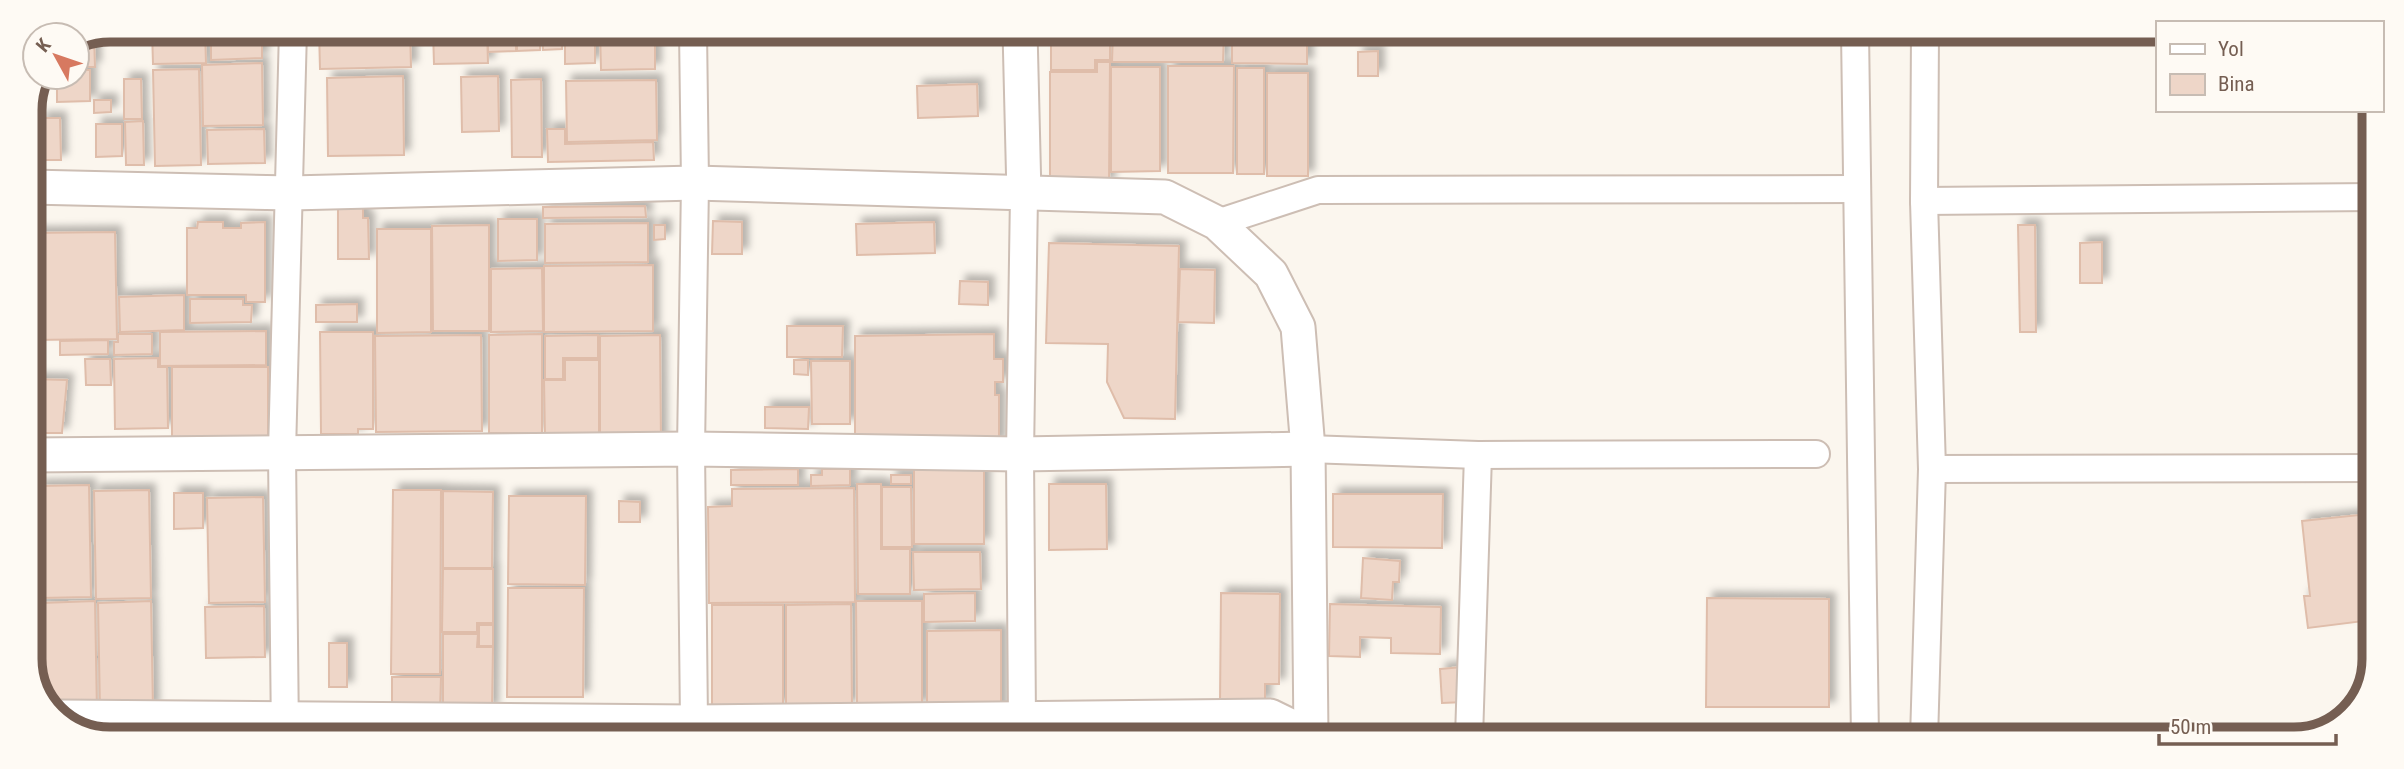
<svg xmlns="http://www.w3.org/2000/svg" width="2404" height="769" viewBox="0 0 2404 769" font-family="'Roboto Condensed',sans-serif">
<style>
.building{fill:#eed6c8;stroke:#dfbdaa;stroke-width:2;filter:url(#shadow)}
.lines{fill:none;stroke-linecap:round;stroke-linejoin:round}
.minor-casing{stroke:#cdbeb4;stroke-width:30}
.tertiary-casing{stroke:#cdbeb4;stroke-width:37}
.minor{stroke:#fff;stroke-width:26}
.tertiary{stroke:#fff;stroke-width:33}
.rim{fill:none;stroke:#755e52;stroke-width:9}
</style>
<defs>
<filter id="shadow"><feDropShadow dx="6" dy="-6" stdDeviation="3.5" flood-color="#0004"/></filter>
</defs>
<rect width="100%" height="100%" fill="#fbf6ee"/>
<g class="building">
<path d="M152,30h53l1,33 -53,1z"/>
<path d="M211,30h51v28l-51,2z"/>
<path d="M319,30h91l1,37 -91,2z"/>
<path d="M412,30h14v15h-13z"/>
<path d="M433,30h54l1,33 -54,1z"/>
<path d="M488,30h28v21l-28,1z"/>
<path d="M517,30h23v20l-23,1z"/>
<path d="M542,30h21l-1,19 -19,1z"/>
<path d="M565,30h30v33l-30,1z"/>
<path d="M600,30h55v39l-54,1z"/>
<path d="M1051,31h59v29h-15v10h-44z"/>
<path d="M1113,31h111l-1,31h-111z"/>
<path d="M1232,31h75v33l-75,-1z"/>
<path d="M94,36l1,31h-18v-23z"/>
<path d="M1378,51v25h-20v-24z"/>
<path d="M1097,62h13l-1,122 -59,1v-113h47z"/>
<path d="M262,63l1,62 -60,1 -1,-61z"/>
<path d="M1168,66h66l-1,107h-65z"/>
<path d="M1111,67h49v104l-49,1z"/>
<rect x="1237" y="68" width="27" height="106"/>
<path d="M199,69l2,96 -46,1 -2,-96z"/>
<path d="M77,70h13v31l-33,1v-25h20z"/>
<rect x="1267" y="73" width="41" height="103"/>
<path d="M403,76l1,79 -76,1 -1,-78z"/>
<path d="M498,76l1,55 -37,1 -1,-55z"/>
<path d="M124,79h17l1,40h-18z"/>
<path d="M541,79l1,78h-30l-1,-77z"/>
<path d="M656,80l1,60 -90,2 -1,-61z"/>
<path d="M977,84l1,32 -60,2 -1,-32z"/>
<path d="M94,100h17v12l-17,1z"/>
<path d="M41,118h19l1,42h-19z"/>
<path d="M30,120h3l1,39h-4z"/>
<path d="M143,121l1,44h-18l-1,-43z"/>
<path d="M96,124h26v32l-26,1z"/>
<path d="M264,129l1,34 -57,1 -1,-34z"/>
<path d="M547,129h18v15l88,-2 1,18 -106,2z"/>
<path d="M338,202h25v16h5l1,41h-31z"/>
<path d="M645,206l1,11 -103,1v-11z"/>
<path d="M498,219h39v41l-39,1z"/>
<path d="M713,221l29,1v32h-30z"/>
<path d="M198,222h25v6h18v-5l24,-1v80h-19v-7h-59v-67h10z"/>
<path d="M934,222l1,31 -78,2 -1,-31z"/>
<path d="M648,223v39l-103,1v-39z"/>
<path d="M489,225v106h-56l-1,-105z"/>
<path d="M654,225h11v14l-11,1z"/>
<path d="M2018,225h17l1,107h-16z"/>
<path d="M377,229h54v103l-54,1z"/>
<path d="M115,232l2,107 -87,1v-107z"/>
<path d="M2102,242v41h-22v-40z"/>
<path d="M1049,243l130,3 -4,173 -51,-1 -17,-36 1,-38 -62,-1z"/>
<path d="M653,265v66l-109,1v-66z"/>
<path d="M542,268l1,63 -52,1v-63z"/>
<path d="M1180,269l35,1 -1,53 -36,-1z"/>
<path d="M960,281l28,1v23l-29,-1z"/>
<path d="M184,295v35l-64,2 -1,-35z"/>
<path d="M190,299h53v6h9l-1,17 -61,1z"/>
<path d="M357,304v18h-41v-17z"/>
<path d="M787,326h56l-1,31h-55z"/>
<path d="M266,331v34l-106,1v-34z"/>
<path d="M320,332h53v97h-15v5h-37z"/>
<path d="M118,334h34v20l-38,1v-13h4z"/>
<path d="M542,334v99h-53v-98z"/>
<path d="M994,334v25h9v23h-8v13h4v50l-144,-5v-104z"/>
<path d="M481,335l1,96 -106,1 -1,-96z"/>
<path d="M598,335v23h-35v21h-18v-43z"/>
<path d="M660,335l1,109 -61,1v-109z"/>
<path d="M108,340v14l-48,1v-14z"/>
<path d="M158,358v9h9l1,61 -53,1 -1,-70z"/>
<path d="M85,359h25l1,26h-25z"/>
<path d="M565,360h34v80h-54l-1,-60h21z"/>
<path d="M794,360h14v15l-14,-1z"/>
<path d="M811,361h39v63h-38z"/>
<rect x="172" y="367" width="96" height="73"/>
<path d="M30,379l37,1 -5,53h-32z"/>
<path d="M765,407h44l-1,22 -43,-1z"/>
<path d="M984,464v80h-70v-79z"/>
<path d="M798,469v16h-67v-15z"/>
<path d="M822,469h28v16l-39,1v-11h11z"/>
<rect x="891" y="475" width="20" height="9"/>
<path d="M857,484h24v65h29v45h-52z"/>
<path d="M1049,484h57l1,65 -58,1z"/>
<path d="M89,485l2,112 -51,1 -2,-112z"/>
<path d="M882,487h29l1,60h-30z"/>
<path d="M854,488l1,114 -146,1 -1,-96 24,-1v-17z"/>
<path d="M149,490l2,108 -55,1 -2,-108z"/>
<path d="M393,490h48l-1,184h-49z"/>
<path d="M443,491l50,1 -1,76h-49z"/>
<path d="M174,493h29v35l-29,1z"/>
<path d="M1333,494h110l-1,54 -109,-1z"/>
<path d="M509,496h77l-1,89 -77,-1z"/>
<path d="M263,497l2,105 -56,1 -2,-105z"/>
<path d="M619,501l21,1v20h-21z"/>
<path d="M2359,515l8,74 -6,1 3,31 -56,7 -4,-32h6l-8,-75z"/>
<path d="M913,552h67l1,37 -67,1z"/>
<path d="M1363,558l37,3 -1,21h-6l-1,18 -31,-2z"/>
<path d="M443,569h50v54h-16v9h-35z"/>
<path d="M508,588h76l-1,109h-76z"/>
<path d="M975,593v28l-51,1v-28z"/>
<path d="M1221,593l59,1 -1,90h-14v19h-45z"/>
<path d="M1707,598l122,1v108h-123z"/>
<path d="M95,601l2,112 -47,-2 -7,-16 -2,-92z"/>
<path d="M151,601l2,108 -53,1 -2,-107z"/>
<path d="M856,601h66v105h-65z"/>
<path d="M38,602l1,85 -9,-23v-61z"/>
<path d="M851,604l1,102 -66,1v-102z"/>
<path d="M1330,604l111,3 -1,47 -49,-1v-15l-31,-1v20l-31,-1z"/>
<path d="M712,605h71v101l-71,1z"/>
<path d="M264,606l1,51 -59,1 -1,-51z"/>
<rect x="479" y="625" width="14" height="21"/>
<path d="M1001,630v83l-74,1v-83z"/>
<path d="M443,634h35l-1,13h16l-1,63h-49z"/>
<rect x="329" y="643" width="18" height="44"/>
<path d="M1463,667l2,35 -23,1 -2,-34z"/>
<path d="M392,677h49l-1,33h-48z"/>
</g>
<g class="lines">
<defs>
<g id="minor">
<path d="M693,31l2,152 -4,266 3,273"/>
<path d="M1855,32l10,707"/>
<path d="M1924,201l450,-4"/>
<path d="M1217,223l101,-33 539,-1"/>
<path d="M1308,449l170,6 338,-1"/>
<path d="M1932,469l440,-1"/>
<path d="M1022,721l-2,-267 4,-259"/>
<path d="M285,737l-3,-285 11,-422"/>
<path d="M1311,738h33"/>
<path d="M1469,738l9,-283"/>
<path d="M1924,739l8,-270 -8,-268 1,-169"/>
</g>
<g id="tertiary">
<path d="M1020,31l4,164"/>
<path d="M30,187l261,6 404,-10 470,14 52,26 54,51 27,53 10,122 3,287"/>
<path d="M30,455l661,-6 329,5 288,-5"/>
<path d="M59,717l635,5 576,-6 41,20"/>
</g>
</defs>
<use href="#minor" class="minor-casing"/>
<use href="#tertiary" class="tertiary-casing"/>
<use href="#minor" class="minor"/>
<use href="#tertiary" class="tertiary"/>
</g>
<path d="M0 0H2404V769H0ZM110 42H2294A68 68 0 0 1 2362 110V659A68 68 0 0 1 2294 727H110A68 68 0 0 1 42 659V110A68 68 0 0 1 110 42Z" fill="#fefaf4" fill-rule="evenodd"/>
<path class="rim" d="M110 42H2294A68 68 0 0 1 2362 110V659A68 68 0 0 1 2294 727H110A68 68 0 0 1 42 659V110A68 68 0 0 1 110 42Z"/>
<rect x="2156" y="21" width="228" height="91" fill="#fefaf4" stroke="#c7bcb3" stroke-width="2"/>
<rect x="2170" y="44" width="35" height="10" fill="#ffffff" stroke="#c7bcb3" stroke-width="2"/>
<text x="2218" y="56" font-size="21" fill="#755e52">Yol</text>
<rect x="2170" y="74" width="35" height="21" fill="#eed6c8" stroke="#c7bcb3" stroke-width="2"/>
<text x="2218" y="91" font-size="21" fill="#755e52">Bina</text>
<g transform="translate(56 56) rotate(310)"><circle r="33" fill="#fefaf4" stroke="#c7bcb3" stroke-width="2"/>
<path d="M0-5L12 26L0 18L-12 26Z" fill="#d77960"/>
<text y="-10" font-size="19" font-weight="bold" text-anchor="middle" fill="#755e52">K</text>
</g>
<path d="M2159 734v10h177v-10" fill="none" stroke="#755e52" stroke-width="3.5"/>
<text x="2170" y="734" font-size="21" fill="#755e52" stroke="#fefaf4" stroke-width="5" paint-order="stroke">50 m</text>
</svg>
